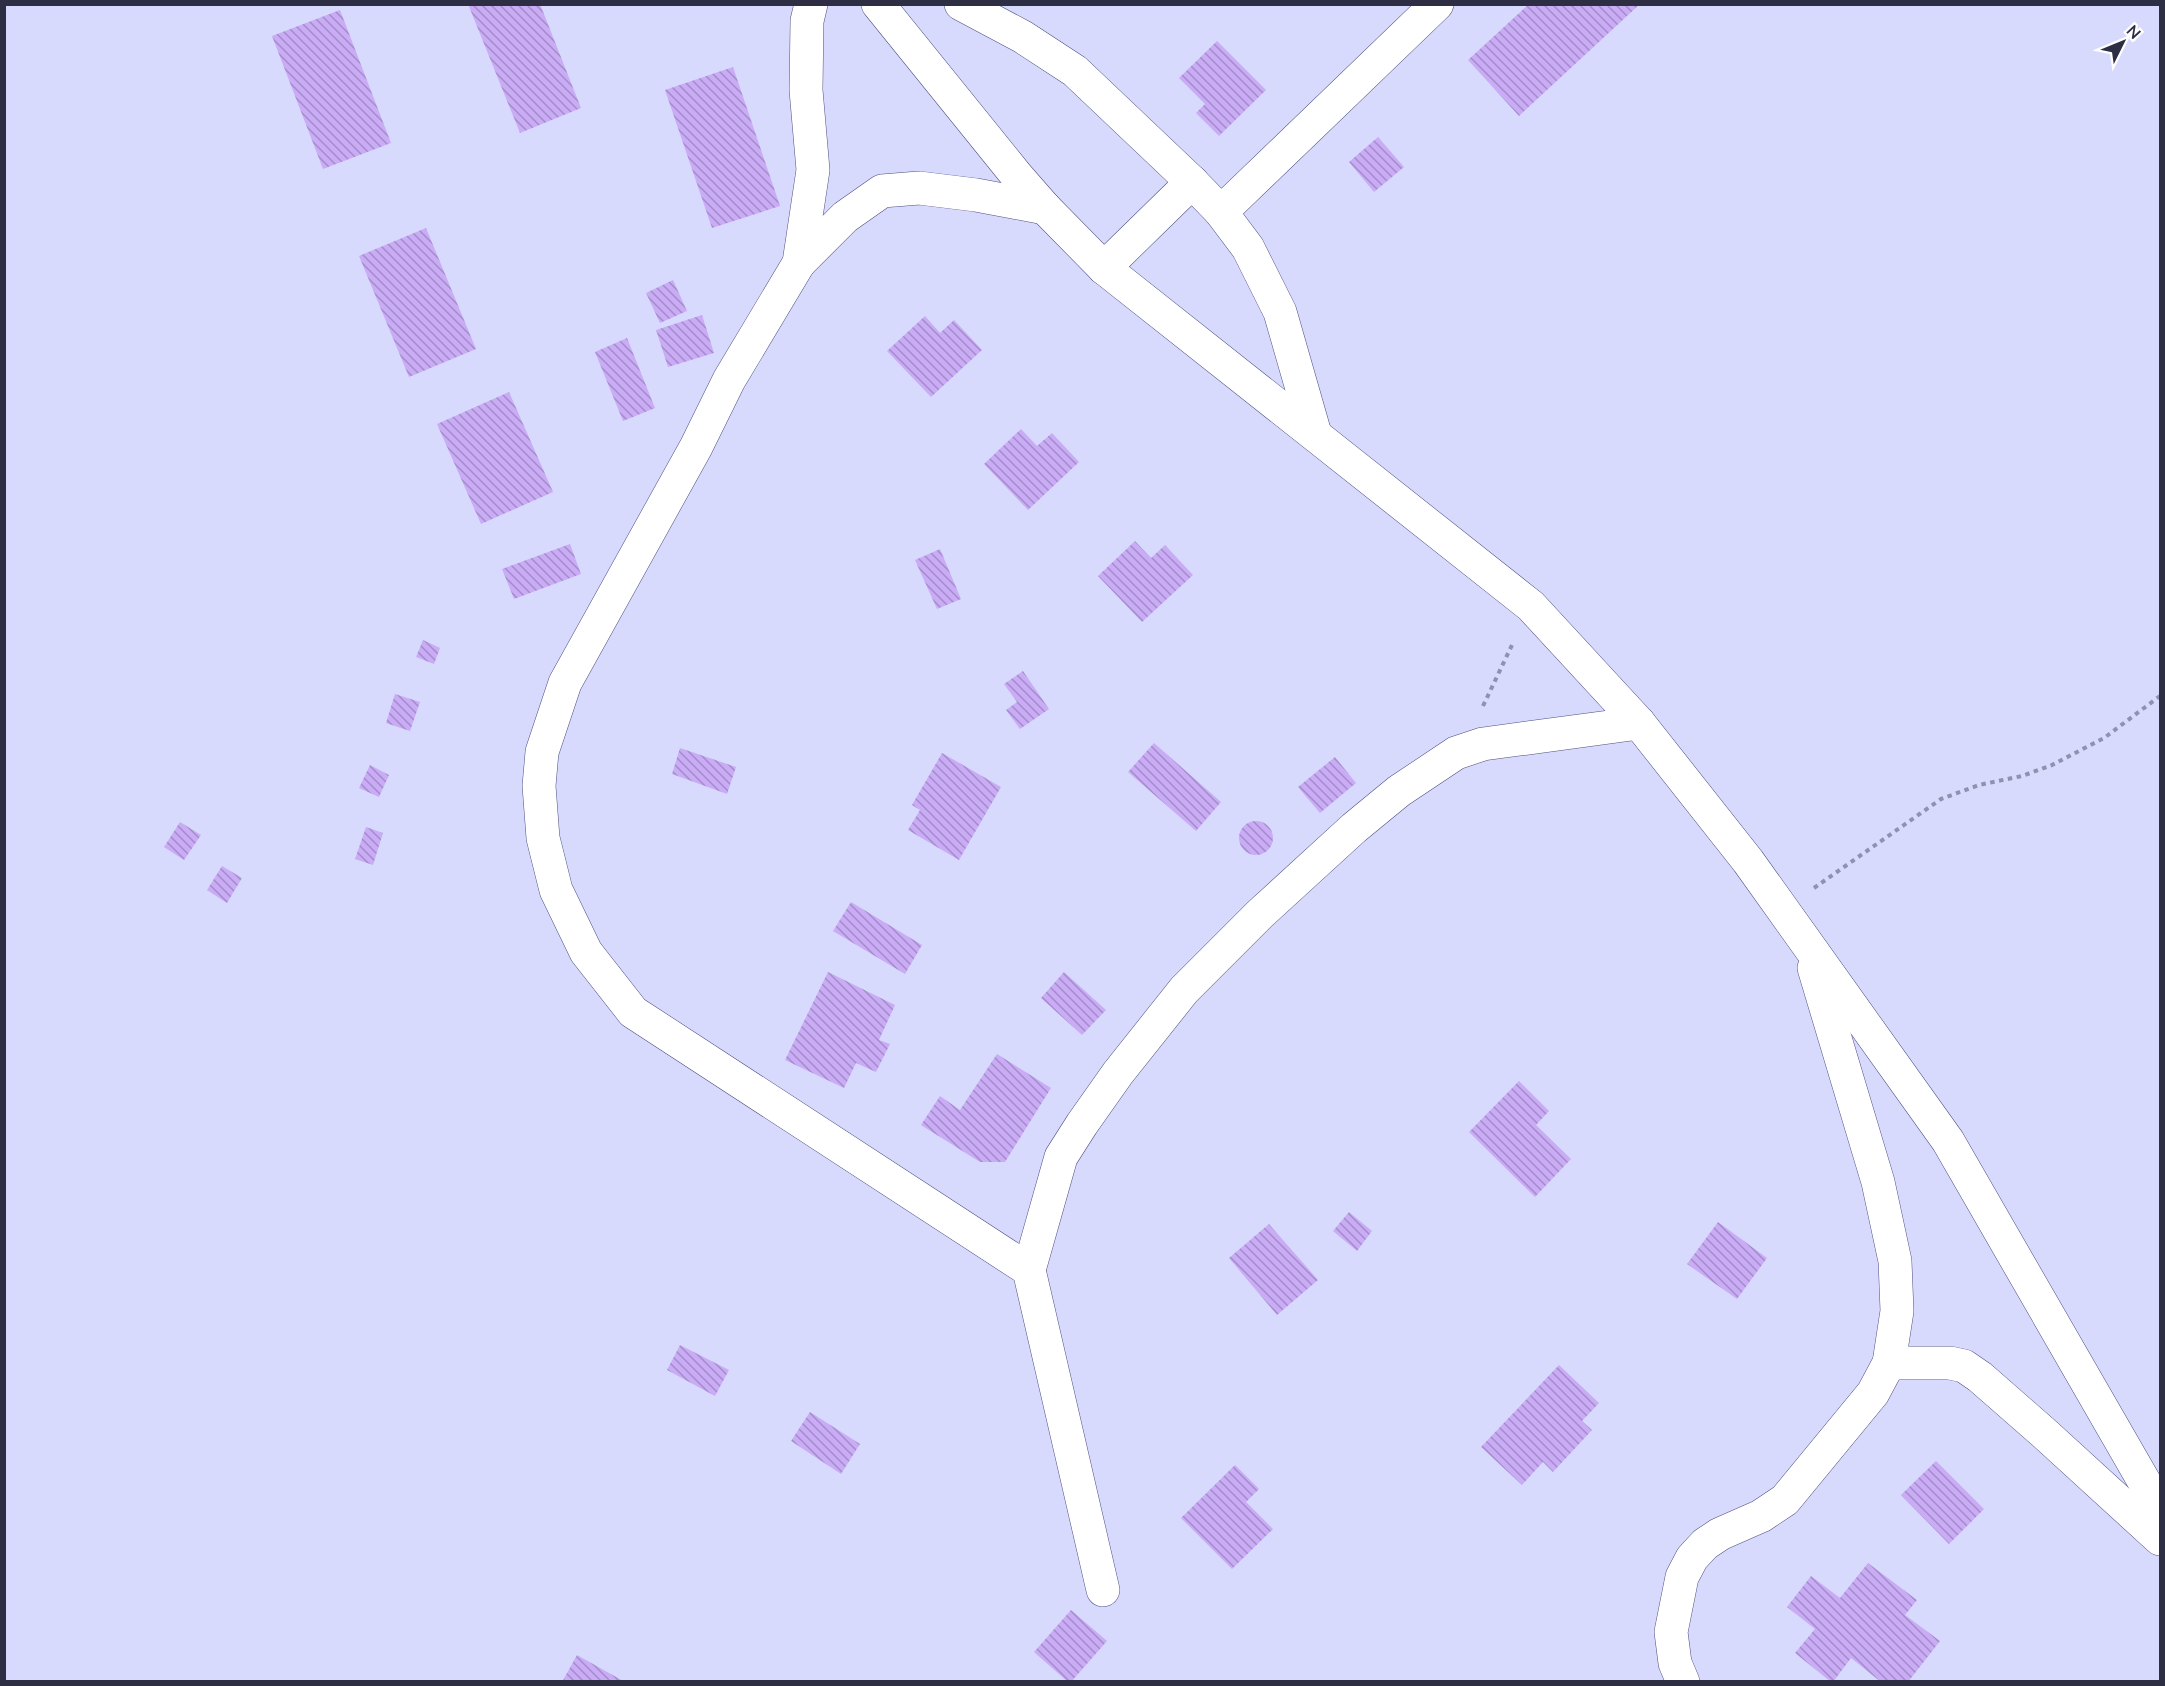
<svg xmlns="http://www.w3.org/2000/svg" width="2165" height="1686" viewBox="0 0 2165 1686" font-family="'Nunito Sans',sans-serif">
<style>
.building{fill:url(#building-back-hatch)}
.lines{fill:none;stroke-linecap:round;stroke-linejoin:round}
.minor-casing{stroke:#4e4f80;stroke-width:34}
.path{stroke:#8f91af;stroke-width:4;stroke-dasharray:4.5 4.5;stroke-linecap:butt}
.minor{stroke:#fff;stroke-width:33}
</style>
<defs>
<pattern id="building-back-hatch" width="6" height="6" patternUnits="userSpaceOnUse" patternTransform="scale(1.5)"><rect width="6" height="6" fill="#c9abf6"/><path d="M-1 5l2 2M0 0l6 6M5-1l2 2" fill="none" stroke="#a48cc9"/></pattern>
</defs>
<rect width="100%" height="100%" fill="#d7dafd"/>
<g class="building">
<path d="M468,4h72l41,104 -61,25z"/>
<path d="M1529,4h111l-121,112 -51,-56z"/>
<path d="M340,10l51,133 -68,26 -51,-133z"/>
<path d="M1217,41l49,49 -47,46 -23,-23 9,-9 -26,-26z"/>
<path d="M733,67l47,139 -68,22 -47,-138z"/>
<path d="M1378,137l26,30 -30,25 -25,-30z"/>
<path d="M426,228l50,121 -67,28 -50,-121z"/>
<path d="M673,280l14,31 -27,12 -14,-30z"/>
<path d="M702,315l12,38 -46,14 -12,-37z"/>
<path d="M925,316l15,17 14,-13 28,30 -51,47 -44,-46z"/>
<path d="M627,338l28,70 -32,13 -28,-69z"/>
<path d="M509,392l44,100 -72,32 -44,-100z"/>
<path d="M1021,429l16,17 15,-13 27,29 -51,48 -44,-46z"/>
<path d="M1135,541l16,17 14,-13 28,30 -51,47 -44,-46z"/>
<path d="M570,544l11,30 -67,25 -12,-30z"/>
<path d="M940,549l21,50 -24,10 -22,-49z"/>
<path d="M423,640l17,8 -6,16 -18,-7z"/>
<path d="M1023,671l26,38 -29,20 -14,-19 11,-8 -13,-18z"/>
<path d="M395,694l25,8 -10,29 -24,-8z"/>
<path d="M1154,743l67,59 -25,29 -68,-59z"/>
<path d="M680,748l56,19 -9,27 -55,-20z"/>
<path d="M942,753l59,34 -42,73 -51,-30 12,-20 -8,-5z"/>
<path d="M1335,757l21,26 -36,30 -22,-26z"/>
<path d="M370,765l19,10 -10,22 -20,-9z"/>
<circle cx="1256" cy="838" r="17"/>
<path d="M180,822l21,13 -17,25 -20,-13z"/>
<path d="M366,827l17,6 -10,32 -18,-6z"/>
<path d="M222,866l20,12 -15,25 -20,-13z"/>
<path d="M851,902l71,43 -17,29 -72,-43z"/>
<path d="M828,972l67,33 -16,35 11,4 -14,28 -20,-9 -12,25 -59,-28z"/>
<path d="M1064,972l42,38 -24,25 -41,-37z"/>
<path d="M997,1054l54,34 -46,74h-25l-59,-37 19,-29 20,14z"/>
<path d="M1519,1081l30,30 -13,14 35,34 -36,38 -66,-65z"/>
<path d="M1349,1212l23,19 -15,20 -24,-20z"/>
<path d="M1718,1222l49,36 -30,41 -50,-35z"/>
<path d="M1269,1224l49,56 -41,35 -48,-57z"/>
<path d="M680,1345l49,25 -14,26 -48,-26z"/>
<path d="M1559,1365l40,38 -17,18 10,9 -39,42 -10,-10 -21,23 -41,-38z"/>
<path d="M810,1412l50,32 -19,30 -50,-33z"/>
<path d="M1936,1461l48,48 -35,35 -48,-49z"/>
<path d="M1235,1465l24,24 -13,13 27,27 -41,40 -51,-51z"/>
<path d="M1868,1563l49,37 -12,15 35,26 -32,41h-27l-30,-24 -18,24h-2l-36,-29 20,-24 -28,-22 24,-31 29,22z"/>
<path d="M1071,1610l36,31 -36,41h-3l-34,-30z"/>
<path d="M577,1655l48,27h-63z"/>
</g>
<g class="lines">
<defs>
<g id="minor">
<path d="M811,4l-4,17 -1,69 7,80 -14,93 -70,117 -33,67 -131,236 -23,69 -3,34 4,52 13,52 30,62 47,60 396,258 74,320"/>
<path d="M878,4l139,172 28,32 59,60 427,338 108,117 109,138 200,280 197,342 15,32"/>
<path d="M961,4l62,33 52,34 117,111 29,30 27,36 32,64 35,122"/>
<path d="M1221,212l216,-208"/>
<path d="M799,263l46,-46 37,-26 37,-3 57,7 69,13"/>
<path d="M1104,268l88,-86"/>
<path d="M1029,1270l32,-113 21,-33 36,-51 66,-83 76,-76 94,-86 45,-37 57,-38 27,-9 156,-21"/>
<path d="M1889,1363h61l14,3 16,11 64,56 116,106"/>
<path d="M1683,1682l-8,-19 -4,-31 11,-55 10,-19 13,-14 15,-10 41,-18 24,-16 88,-107 16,-30 8,-52 -2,-50 -17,-79 -64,-214"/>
</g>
</defs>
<use href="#minor" class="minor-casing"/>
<g class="path">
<path d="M1483,706l29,-61"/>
<path d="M1814,888l127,-89 38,-14 43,-9 30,-11 52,-27 56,-42"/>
</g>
<use href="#minor" class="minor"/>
</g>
<rect width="2165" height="1686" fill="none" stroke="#2d2e44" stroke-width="12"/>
<g transform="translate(2123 42) rotate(47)" stroke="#fefefe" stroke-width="4.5" paint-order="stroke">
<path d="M0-4.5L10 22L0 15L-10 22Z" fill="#2d2e44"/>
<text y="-9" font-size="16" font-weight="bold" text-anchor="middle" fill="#2d2e44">N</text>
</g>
</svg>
